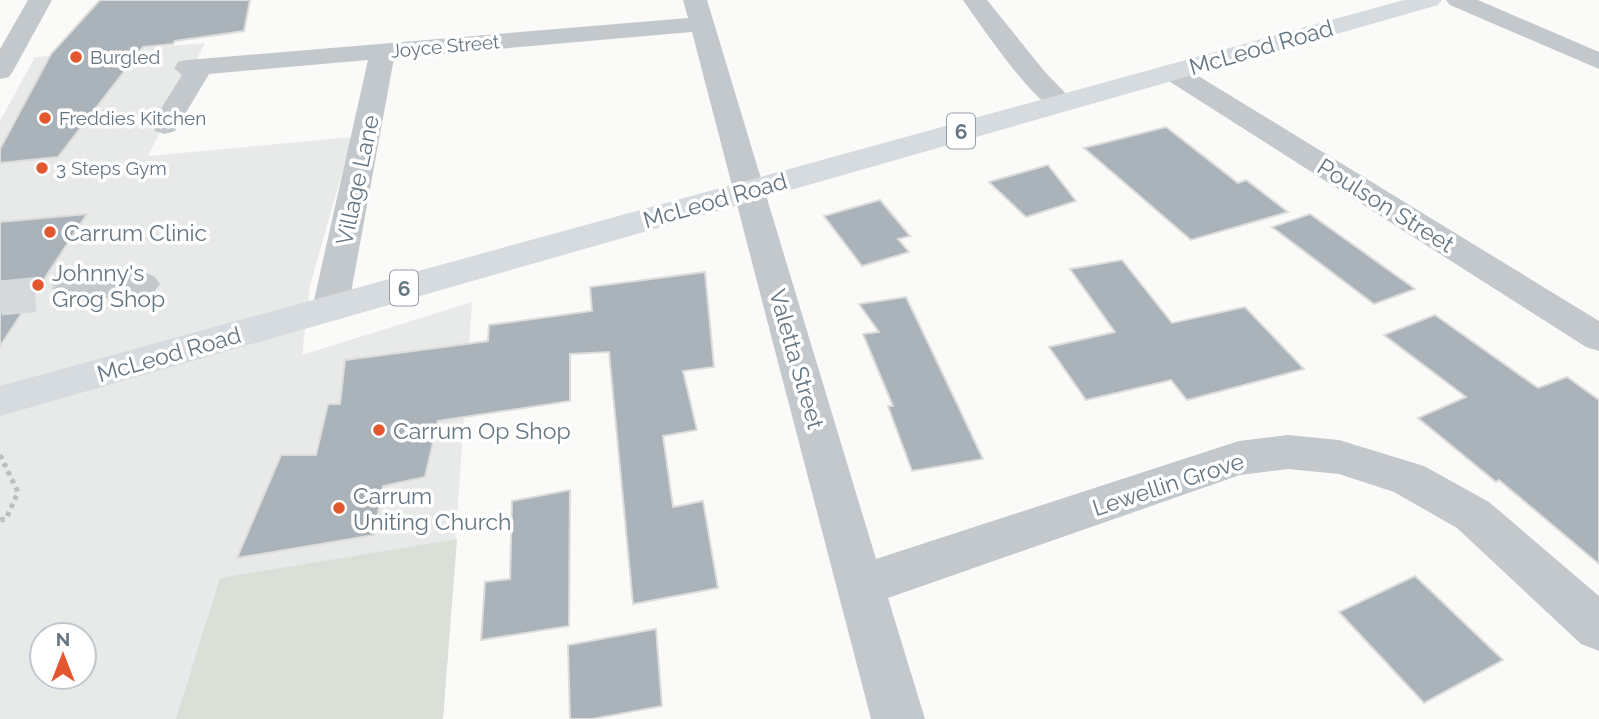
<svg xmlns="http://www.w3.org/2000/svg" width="1599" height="719" viewBox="0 0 1599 719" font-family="Raleway,sans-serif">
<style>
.built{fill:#e8e9e9;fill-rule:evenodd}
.green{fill:#dadfd7}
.building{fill:#aab3b9;stroke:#dcdcda;stroke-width:2}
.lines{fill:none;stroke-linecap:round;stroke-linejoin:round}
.minor-tunnel{stroke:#d5d9db;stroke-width:35;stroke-dasharray:35 18;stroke-linecap:butt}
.path{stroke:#bbbfc2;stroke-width:5;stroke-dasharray:4.5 4.5;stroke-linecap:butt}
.minor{fill:#c3c8cc;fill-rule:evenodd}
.major{fill:#d6dbdf;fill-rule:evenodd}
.poi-dot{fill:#e4572e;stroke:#fff;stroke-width:2.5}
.labels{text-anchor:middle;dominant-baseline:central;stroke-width:7;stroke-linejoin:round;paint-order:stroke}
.far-street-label{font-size:19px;fill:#657683;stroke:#fff}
.far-poi-label{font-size:19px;fill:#657683;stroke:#fff;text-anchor:start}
.shield{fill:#fff;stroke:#939fa8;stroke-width:2}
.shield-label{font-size:21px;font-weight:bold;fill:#657683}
.street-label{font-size:23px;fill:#657683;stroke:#fff}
.poi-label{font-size:23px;fill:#657683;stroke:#fff;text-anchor:start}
</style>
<rect width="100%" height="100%" fill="#fafaf8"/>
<path class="built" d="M205,43l-57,113 204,-19 -42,149 -8,69 170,-53 -29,417h-443v-598l35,-64zM42,635h42v42h-42z"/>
<path class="green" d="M457,539l-14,180h-267l44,-141z"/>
<g class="building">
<path d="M100,0h150l-6,31 -69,10 -2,3 -30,3 -85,110 -58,6v-14l51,-95z"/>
<path d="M1166,127l72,56 8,-3 42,32 -97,28 -107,-92z"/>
<path d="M1048,165l28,36 -50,16 -37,-35z"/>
<path d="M880,200l30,36 -12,3 11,13 -47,14 -38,-50z"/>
<path d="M87,214l-87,132v-124z"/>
<path d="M1310,214l105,75 -41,15 -102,-77z"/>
<path d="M1122,260l50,63 73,-16 59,62 -117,31 -16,-20 -85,20 -37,-53 66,-15 -45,-63z"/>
<path d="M705,272l9,95 -31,4 14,59 -34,6 10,71 30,-6 15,87 -85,16 -24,-252 -39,2v47l-132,20 -13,56 -42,9 -9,49 -137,23 44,-103h35l12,-51h12l5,-44 143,-19 1,-16 103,-14 -2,-24z"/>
<path d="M906,297l52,109 25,53 -71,12 -24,-65h5l-30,-72 16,-2 -20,-28z"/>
<path d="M1435,315l103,73 29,-11 32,23v164l-100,-84 -3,2 -78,-64 48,-21 -82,-62z"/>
<path d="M570,490l-1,136 -88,14 4,-58 25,-3 2,-78z"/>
<path d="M1415,576l88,84 -79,43 -85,-91z"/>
<path d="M656,629l6,77 -70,13h-22l-2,-74z"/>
</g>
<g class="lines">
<path class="minor-tunnel" d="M0,298l71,-7"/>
<path class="path" d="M0,455l18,37 -12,27 -6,1"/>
<g class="minor">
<path d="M28,0h24l-39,71 -4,6 -9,2v-30z"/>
<path d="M683,0h24l169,559 363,-118 49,-6 51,5 85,26 65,36 110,94v55l-18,-7 -124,-116 -63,-36 -55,-18 -51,-5 -48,6 -352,123 37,121h-54l-179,-687 -298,26 -46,251 -5,9 -13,3 -13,-3 -5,-9 56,-249 -159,14 -34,57 -10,3 -10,-3 -4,-6 31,-50 -8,-7 4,-6 9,-2 501,-42z"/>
<path d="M963,0h24l58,72 30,31 -4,6c-8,2 -14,3 -21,-2 -26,-18 -68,-80 -87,-107z"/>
<path d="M1446,0h32l121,52v17l-149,-64z"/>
<path d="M1173,64l9,2 417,255v30l-13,-4 -422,-269 -4,-6 4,-6z"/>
<path d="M142,272l12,4 6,8 -6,8 -83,11 -13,-4 -5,-8 5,-8z"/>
</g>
<path class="major" d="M1404,0h38l-4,5 -1438,411v-30z"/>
</g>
<g class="poi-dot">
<circle cx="76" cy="57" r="7"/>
<circle cx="45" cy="118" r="7"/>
<circle cx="42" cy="168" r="7"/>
<circle cx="50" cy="232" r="7"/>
<circle cx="38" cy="285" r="7"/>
<circle cx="379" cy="430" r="7"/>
<circle cx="339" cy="508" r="7"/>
</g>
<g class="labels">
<g class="far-street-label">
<text transform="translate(445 46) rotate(-5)">Joyce Street</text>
</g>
<g class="far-poi-label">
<text x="90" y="57">Burgled</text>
<text x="59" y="118">Freddies Kitchen</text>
<text x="56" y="168">3 Steps Gym</text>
</g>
<g class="shield">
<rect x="947" y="113.5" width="28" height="35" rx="5"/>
<rect x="390" y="270.5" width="28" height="35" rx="5"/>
</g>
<g class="shield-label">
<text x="961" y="131">6</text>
<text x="404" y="288">6</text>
</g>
<g class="street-label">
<text transform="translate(1261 47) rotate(-16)">McLeod Road</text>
<text transform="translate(357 180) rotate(-78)">Village Lane</text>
<text transform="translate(715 200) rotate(-16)">McLeod Road</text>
<text transform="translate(1386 205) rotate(32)">Poulson Street</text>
<text transform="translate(169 354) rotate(-16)">McLeod Road</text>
<text transform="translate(797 359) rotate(74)">Valetta Street</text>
<text transform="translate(1168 484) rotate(-18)">Lewellin Grove</text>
</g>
<g class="poi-label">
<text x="64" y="232">Carrum Clinic</text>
<text x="52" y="272">Johnny's<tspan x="52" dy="26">Grog Shop</tspan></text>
<text x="393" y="430">Carrum Op Shop</text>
<text x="353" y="495">Carrum<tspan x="353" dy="26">Uniting Church</tspan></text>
</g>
</g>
<g transform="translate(63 656)"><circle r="33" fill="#ffffff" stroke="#c1c8cd" stroke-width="2"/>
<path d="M0-5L12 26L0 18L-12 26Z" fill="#e4572e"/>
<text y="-10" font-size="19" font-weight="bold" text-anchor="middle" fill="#657683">N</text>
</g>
</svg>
